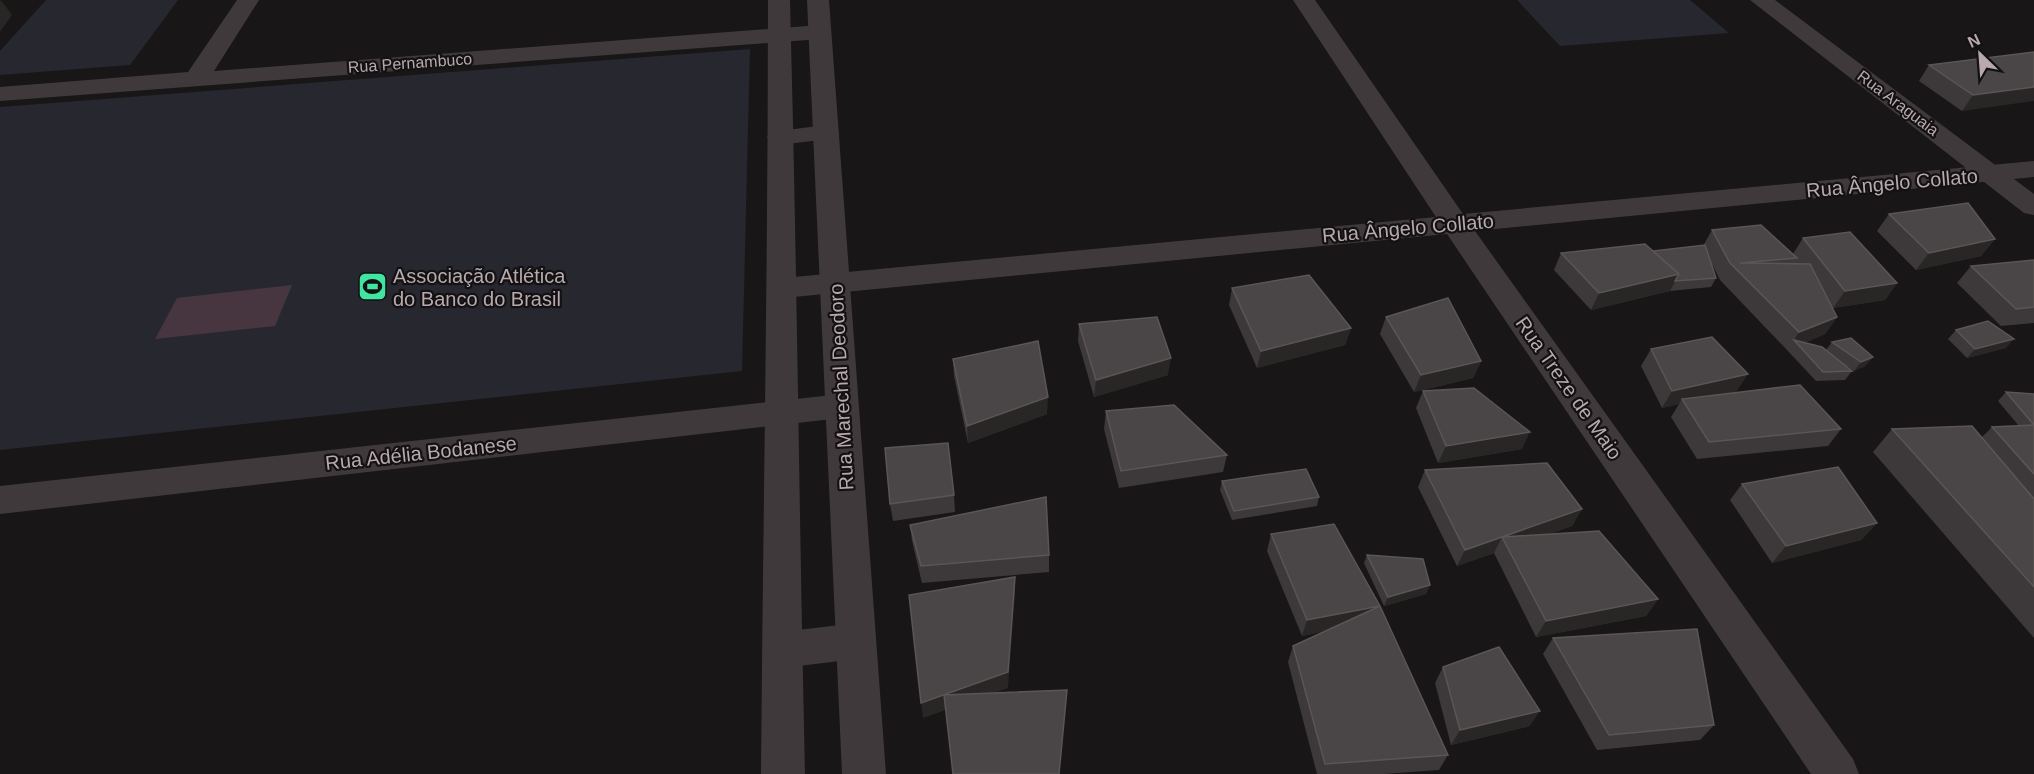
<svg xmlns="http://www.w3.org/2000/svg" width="2034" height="774" viewBox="0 0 2034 774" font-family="Helvetica,sans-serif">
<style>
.green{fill:#272730}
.water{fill:#473640}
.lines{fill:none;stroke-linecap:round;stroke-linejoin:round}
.minor{fill:#3f393b;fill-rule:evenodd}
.tertiary{fill:#3f393b;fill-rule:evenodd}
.wall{fill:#3d393a}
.shaded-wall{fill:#292626}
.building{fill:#4a4546;stroke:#5b5556;stroke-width:1.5}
.labels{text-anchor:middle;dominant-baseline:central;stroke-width:4.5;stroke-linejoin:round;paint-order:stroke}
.far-street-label{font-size:16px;fill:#b7a9ae;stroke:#131111}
.street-label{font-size:20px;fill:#b7a9ae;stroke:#131111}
.poi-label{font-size:20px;fill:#b7a9ae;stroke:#131111;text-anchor:start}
</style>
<rect width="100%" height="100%" fill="#181616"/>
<g class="green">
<path d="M46,0h132l-48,65 -130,10v-24z"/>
<path d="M1517,0h173l39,33 -169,13z"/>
<path d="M750,49l-8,322 -742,79v-343z"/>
</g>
<path class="water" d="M292,285l-17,41 -120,13 22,-41z"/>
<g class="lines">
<g class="minor">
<path d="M237,0h22l-45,71 606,-46 8,2 3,5 -3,5 -8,2 -820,62v-14l188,-15z"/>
<path d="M1293,0h22l148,214 571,-53v16l-559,54 378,528 6,15h-48l-364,-540 -664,64 -11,-3 -4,-7 4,-7 11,-3 653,-61z"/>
<path d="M826,125l9,3 4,5 -4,5 -55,7 -9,-3 -4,-5 4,-5z"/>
<path d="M841,394l12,3 5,9 -5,9 -12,3 -841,96v-28z"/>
<path d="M856,623l14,6 6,12 -6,12 -14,6 -74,9 -14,-5 -6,-13 6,-13 14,-5z"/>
</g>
<g class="tertiary">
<path d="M768,0h22c7,258 9,516 15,774h-44c2,-258 7,-516 7,-774z"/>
<path d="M807,0h22l57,774h-44z"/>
<path d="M1750,0h25l259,194v21l-10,-2z"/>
</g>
</g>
<g class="wall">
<path d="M2034,52l-72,59 -43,-30 10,-16z"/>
<path d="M1889,214l106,25 -14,17 -65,14 -39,-39z"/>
<path d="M1712,230l81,24 10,-16 94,45 -12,17 -52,8 4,9 -12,17 -21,9 22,7 6,-8 41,15 -8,9 -11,5 -9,-6 7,6 -7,9 -29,1 -29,-31 -67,-70 -8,-16 4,14 -5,9 -41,4 -79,19 -37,-40 7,-17 92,-2 50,-5z"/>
<path d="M2034,260v63l-33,3 -44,-43 14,-17z"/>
<path d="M1232,288l119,40 -6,17 -88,23 -28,-63z"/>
<path d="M1386,317l95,44 -8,17 -59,14 -34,-58z"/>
<path d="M1079,324l89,51 -74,22 -16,-56z"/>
<path d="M1956,330l50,18 -39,10 -19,-19z"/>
<path d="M1651,349l86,42 -15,3 119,35 -13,17 -131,13 -26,-42 8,-13 -17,4 -21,-42z"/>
<path d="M953,359l94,55 -79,29 -14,-67z"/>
<path d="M1423,391l99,58 -84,14 -22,-55z"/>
<path d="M2006,392l28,2v244l-161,-186 19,-23 90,8 10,-10 27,-1 -21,-25z"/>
<path d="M1106,411l121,44 -4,17 -104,16 -15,-59z"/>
<path d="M1425,470l157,39 -10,17 -23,8 109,65 -12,17 -110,21 -42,-84 -37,13 -39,-79z"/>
<path d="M1222,481l97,16 -2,9 -85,14 -12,-30z"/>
<path d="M1742,484l135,39 -16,17 -89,23 -42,-63z"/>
<path d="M954,495l1,17 -62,9 -3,-17z"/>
<path d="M910,525l139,30v17l-127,11 -10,-42z"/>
<path d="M1271,534l177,221 -9,15 -55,4h-67l-29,-112 5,-16 31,-15 -22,5 -35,-85z"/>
<path d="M1367,555l63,30 -4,9 -42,12 -20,-43z"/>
<path d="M1553,638l161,87 -14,15 -103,10 -54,-96z"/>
<path d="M1443,667l87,59 -79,19 -16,-62z"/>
</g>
<g class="shaded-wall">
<path d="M1,0l11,15 -12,17v-30z"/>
<path d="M2034,87v14l-72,10 11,-16z"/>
<path d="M1995,239l-14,17 -65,14 13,-17z"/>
<path d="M1679,274l-9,17 -79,19 8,-17z"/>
<path d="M1897,283l-12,17 -52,8 12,-17z"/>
<path d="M1837,317l-12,17 -27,11 -4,-5 5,-8z"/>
<path d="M1351,328l-6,17 -88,23 4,-17z"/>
<path d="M2014,339l-8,9 -39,10 8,-9z"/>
<path d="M1873,357l-8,9 -11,5 7,-9z"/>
<path d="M1171,358l-3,17 -74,22 2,-17z"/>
<path d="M1481,361l-8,17 -59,14 7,-17z"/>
<path d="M1748,374l-11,17 -53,12 -2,-4 -3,5 -17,4 10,-17z"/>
<path d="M1048,397l-1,17 -79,29 -1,-17z"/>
<path d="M1530,432l-8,17 -84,14 8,-17z"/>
<path d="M1582,509l-10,17 -64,22 -6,-11z"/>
<path d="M1877,523l-16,17 -89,23 14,-17z"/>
<path d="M1502,537l-8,16 -37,13 8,-16z"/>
<path d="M1015,577v16l-7,95 -85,30 -2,-15z"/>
<path d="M1430,585l-4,9 -42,12 4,-9z"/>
<path d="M1658,599l-12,17 -110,21 10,-16z"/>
<path d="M1380,606l-7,16 -71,14 5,-16z"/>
<path d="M1540,711l-10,15 -79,19 9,-15z"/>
</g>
<g class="building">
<path d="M2034,52v35l-61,8 -44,-30z"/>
<path d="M1968,203l27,36 -66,14 -40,-39z"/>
<path d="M1761,225l36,33 -57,5 70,1 27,53 -38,15 -69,-69 -18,-33z"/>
<path d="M1850,232l47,51 -52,8 -42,-53z"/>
<path d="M1645,244l34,30 -80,19 -38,-40z"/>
<path d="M1705,245l11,33 -41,3 4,-7 -26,-23z"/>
<path d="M2034,260v47l-18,2 -45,-43z"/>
<path d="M1309,275l42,53 -90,23 -29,-63z"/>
<path d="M1448,298l33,63 -60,14 -35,-58z"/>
<path d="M1157,317l14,41 -75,22 -17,-56z"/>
<path d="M1988,321l26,18 -39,10 -19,-19z"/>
<path d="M1712,337l36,37 -76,17 -21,-42z"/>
<path d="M1851,338l22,19 -12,5 -29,-20z"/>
<path d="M1794,340l28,7 30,24 -29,1z"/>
<path d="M1038,341l10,56 -81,29 -14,-67z"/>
<path d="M1800,385l41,44 -132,13 -27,-43z"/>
<path d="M1474,388l56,44 -84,14 -23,-55z"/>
<path d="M2006,392l28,2v31z"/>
<path d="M1174,405l53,50 -106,16 -15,-60z"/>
<path d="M2034,425v49l-42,-47z"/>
<path d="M1972,426l62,73v88l-142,-158z"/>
<path d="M948,443l6,52 -64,9 -5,-56z"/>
<path d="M1547,463l35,46 -80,28 97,-6 59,68 -112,22 -44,-84 -37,13 -40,-80z"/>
<path d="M1838,467l39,56 -91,23 -44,-62z"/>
<path d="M1306,469l13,28 -85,14 -12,-30z"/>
<path d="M1046,497l3,58 -128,11 -11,-41z"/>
<path d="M1334,524l46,82 68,149 -123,9 -32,-118 87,-40 -73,14 -36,-86z"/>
<path d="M1367,555l56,4 7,26 -42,12z"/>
<path d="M1015,577l-7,95 -87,31 -12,-108z"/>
<path d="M1697,629l17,96 -105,10 -56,-97z"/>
<path d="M1499,647l41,64 -80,19 -17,-63z"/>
<path d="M1067,690l-8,84h-106l-9,-79z"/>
</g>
<defs>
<symbol id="stadium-square" viewBox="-11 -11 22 22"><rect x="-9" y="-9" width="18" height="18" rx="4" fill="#41e5a2" stroke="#131111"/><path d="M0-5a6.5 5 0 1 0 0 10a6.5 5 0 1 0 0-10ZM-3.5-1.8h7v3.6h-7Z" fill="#111"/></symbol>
</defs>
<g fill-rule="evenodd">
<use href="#stadium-square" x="356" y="270" width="33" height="33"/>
</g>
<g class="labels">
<g class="far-street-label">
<text transform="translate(410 63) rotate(-4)">Rua Pernambuco</text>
<text transform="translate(1898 103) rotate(37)">Rua Araguaia</text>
</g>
<g class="street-label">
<text transform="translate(1892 183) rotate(-5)">Rua Ângelo Collato</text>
<text transform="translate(1408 228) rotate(-5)">Rua Ângelo Collato</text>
<text transform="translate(841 387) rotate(-93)">Rua Marechal Deodoro</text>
<text transform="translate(1569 388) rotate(55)">Rua Treze de Maio</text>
<text transform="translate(421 453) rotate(-6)">Rua Adélia Bodanese</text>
</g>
<g class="poi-label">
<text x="393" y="276">Associação Atlética<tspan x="393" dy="23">do Banco do Brasil</tspan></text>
</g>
</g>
<g transform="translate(1980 54) rotate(335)" stroke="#131111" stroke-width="4.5" paint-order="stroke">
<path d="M0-4.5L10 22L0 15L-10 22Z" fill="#b7a9ae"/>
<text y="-9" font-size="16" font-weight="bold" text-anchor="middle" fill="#b7a9ae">N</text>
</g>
</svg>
